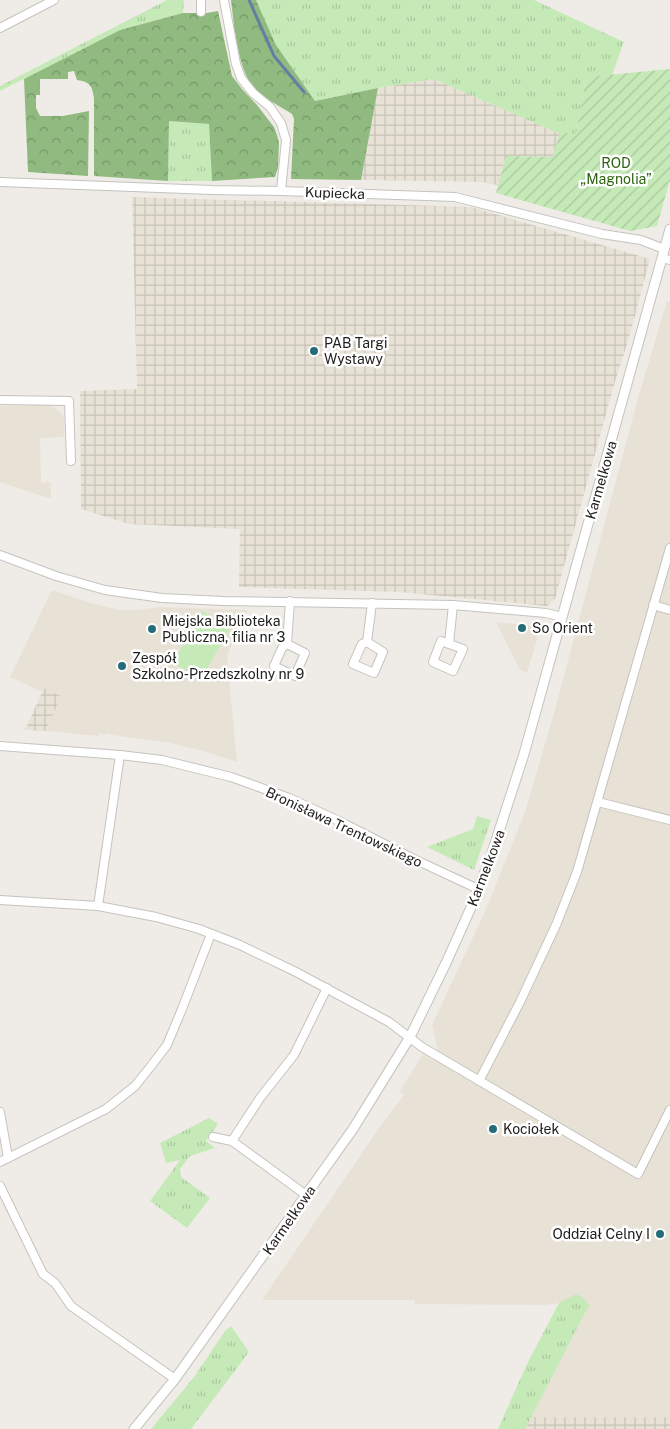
<svg xmlns="http://www.w3.org/2000/svg" width="670" height="1429" viewBox="0 0 670 1429" font-family="'Public Sans',sans-serif">
<style>
.built{fill:#e8e2d6}
.industrial{fill:url(#industrial-grid)}
.grass{fill:url(#grass-tufts)}
.forest{fill:url(#forest-crowns)}
.garden{fill:url(#garden-furrows)}
.pitch{fill:#c5eab7}
.lines{fill:none;stroke-linecap:round;stroke-linejoin:round}
.stream{stroke:#617ea5;stroke-width:3}
.minor-casing{stroke:#c5c3be;stroke-width:10}
.tertiary-casing{stroke:#c5c3be;stroke-width:11}
.minor{stroke:#fff;stroke-width:8}
.tertiary{stroke:#fff;stroke-width:9}
.poi-dot{fill:#256c79;stroke:#fff;stroke-width:2}
.labels{text-anchor:middle;dominant-baseline:central;stroke-width:5;stroke-linejoin:round;paint-order:stroke}
.park-label{font-size:14px;fill:#2f6311;stroke:#fff}
.street-label{font-size:14px;fill:#21201e;stroke:#fff}
.poi-label{font-size:14px;fill:#21201e;stroke:#fff;text-anchor:start}
</style>
<defs>
<pattern id="industrial-grid" width="8" height="8" patternUnits="userSpaceOnUse" patternTransform="scale(1.25)"><rect width="8" height="8" fill="#e8e2d6"/><path d="M0 4h8M4 0v8" fill="none" stroke="#c7c2b7"/></pattern>
<pattern id="grass-tufts" width="24" height="20" patternUnits="userSpaceOnUse" patternTransform="scale(1.25)"><rect width="24" height="20" fill="#c5eab7"/><path d="M3 7l-1-3M5 7V3M7 7l1-3M15 17l-1-3M17 17v-4M19 17l1-3" fill="none" stroke="#a9c89d"/></pattern>
<pattern id="forest-crowns" width="20" height="18" patternUnits="userSpaceOnUse" patternTransform="scale(1.25)"><rect width="20" height="18" fill="#90ba7f"/><path d="M2 6a3 3 0 1 1 6 0M12 15a3 3 0 1 1 6 0" fill="none" stroke="#759767"/></pattern>
<pattern id="garden-furrows" width="10" height="10" patternUnits="userSpaceOnUse" patternTransform="scale(1.25)"><rect width="10" height="10" fill="#c5eab7"/><path d="M-1 1l2-2M0 10L10 0M9 11l2-2" fill="none" stroke="#a9c89d"/></pattern>
</defs>
<rect width="100%" height="100%" fill="#efece7"/>
<g class="built">
<path d="M667,301l3,1v1115h-139l57,-111 -12,-12 -17,9 -14,2 -130,-1v-4h-153l119,-175 23,-30 -4,-4 23,-37 10,6 5,-9 -6,-26 54,-116 39,-97 29,-99 84,-315z"/>
<path d="M51,405l13,11v21l-24,1 1,45 10,-1v17l-51,-17v-76z"/>
<path d="M52,590l39,13 29,7h16l23,-3 89,3 -21,45 10,107 -34,-11 -33,-8 -58,-8 -6,-2 -2,2 -4,-2 -2,3 -52,-5 15,-35 -17,-7 -2,3 -32,-15z"/>
<path d="M496,622l45,5 -14,46 -7,-3z"/>
</g>
<g class="industrial">
<path d="M434,79l126,55 -7,23 -47,-1 -8,29 -16,-3 -121,-2 17,-92z"/>
<path d="M132,197l339,10 179,52 -21,79 -15,47 -59,214 -8,7 -148,-14 -160,-5 1,-58 -111,-5 -48,-15 -1,-118 57,-2z"/>
<path d="M44,688l17,8 -15,35 -21,-1z"/>
<path d="M531,1417h139v12h-145z"/>
</g>
<g class="grass">
<path d="M167,0h17l-1,13 -63,17 -120,61v-5z"/>
<path d="M256,0h278l90,42 -12,33 -26,2 -10,58 -16,-2v1l-126,-55 -56,9 -63,13 -39,-56z"/>
<path d="M169,121l40,3 3,57h-44z"/>
<path d="M477,816l14,4 -17,50 -47,-23 46,-18z"/>
<path d="M209,1118l9,6 -12,17 9,7 -25,8 -10,13 1,8 29,21 -23,30 -37,-27 30,-41 -14,3 -6,-20z"/>
<path d="M576,1294l7,4 7,8 -2,1 -63,122h-27l29,-65 32,-61z"/>
<path d="M231,1326l18,26 -58,77h-40l43,-52 31,-46z"/>
</g>
<g class="forest">
<path d="M231,0h25l20,45 39,56 63,-13 -17,92 -70,-1 3,-60 -2,-5c-11,-7 -25,-14 -35,-23 -19,-16 -23,-67 -26,-91z"/>
<path d="M218,11l14,65 10,13 15,16 17,22 3,8 2,8 -1,25 -3,9 -63,4 -3,-57 -40,-3 -1,60 -74,-5v-78c-2,-13 -4,-16 -17,-18l-3,-9 -6,1v7h-28v16h-4v13l4,8h23l26,-5 -1,65 -60,-4 -4,-93 96,-49 63,-17h24z"/>
</g>
<path class="garden" d="M670,69v111l-13,46 -27,5 -134,-38 10,-37 47,1 7,-25 16,3 10,-58z"/>
<path class="pitch" d="M202,611l29,16 -30,52 -28,-16z"/>
<g class="lines">
<path class="stream" d="M249,0l25,56 30,36"/>
<defs>
<g id="minor">
<path d="M224,0l12,64 5,14 12,15 17,14 11,16 5,17 -5,51"/>
<path d="M201,12v-12"/>
<path d="M0,28l54,-28"/>
<path d="M0,182l212,8 69,1 174,6 147,37 39,6 23,9"/>
<path d="M662,258l8,2"/>
<path d="M0,400l69,1 2,60"/>
<path d="M0,555l56,21 49,14 57,8 61,3 230,4 93,8 16,4"/>
<path d="M653,605l17,5"/>
<path d="M367,642l16,10 -9,21 -21,-9 9,-20 5,-2 5,-39"/>
<path d="M287,644l18,9 -10,23 -21,-10 8,-18 5,-4 3,-43"/>
<path d="M449,644l14,5 -10,22 -20,-9 8,-21 8,3 4,-39"/>
<path d="M0,746l120,9 42,5 69,17 58,21 52,24 75,38 62,29"/>
<path d="M598,802l72,18"/>
<path d="M0,900l98,6 58,11 43,12 41,16 56,27 93,50 33,25 216,127 32,-64"/>
<path d="M98,906l22,-151"/>
<path d="M479,1081l41,-79 36,-77 21,-53 93,-324"/>
<path d="M0,1112l8,46"/>
<path d="M213,1137l19,4"/>
<path d="M0,1162l106,-53 29,-23 16,-20 16,-21 15,-36 29,-75"/>
<path d="M0,1186l43,88 12,9 16,23 104,73"/>
<path d="M306,1195l-74,-54 28,-43 34,-43 33,-67"/>
</g>
<path id="tertiary" d="M134,1429l41,-50 178,-250 57,-92 36,-74 27,-60 18,-47 33,-102 146,-525"/>
</defs>
<use href="#minor" class="minor-casing"/>
<use href="#tertiary" class="tertiary-casing"/>
<use href="#minor" class="minor"/>
<use href="#tertiary" class="tertiary"/>
</g>
<g class="poi-dot">
<circle cx="314" cy="351" r="5"/>
<circle cx="522" cy="628" r="5"/>
<circle cx="152" cy="629" r="5"/>
<circle cx="122" cy="666" r="5"/>
<circle cx="493" cy="1129" r="5"/>
<circle cx="660" cy="1234" r="5"/>
</g>
<g class="labels">
<g class="park-label">
<text x="616" y="163">ROD<tspan x="616" dy="16">„Magnolia”</tspan></text>
</g>
<g class="street-label">
<text transform="translate(335 193) rotate(2)">Kupiecka</text>
<text transform="translate(601 480) rotate(-74)">Karmelkowa</text>
<text transform="translate(344 827) rotate(25)">Bronisława Trentowskiego</text>
<text transform="translate(486 868) rotate(-69)">Karmelkowa</text>
<text transform="translate(289 1220) rotate(-55)">Karmelkowa</text>
</g>
<g class="poi-label">
<text x="324" y="343">PAB Targi<tspan x="324" dy="16">Wystawy</tspan></text>
<text x="162" y="621">Miejska Biblioteka<tspan x="162" dy="16">Publiczna, filia nr 3</tspan></text>
<text x="532" y="628">So Orient</text>
<text x="132" y="658">Zespół<tspan x="132" dy="16">Szkolno-Przedszkolny nr 9</tspan></text>
<text x="503" y="1129">Kociołek</text>
<text x="650" y="1234" text-anchor="end">Oddział Celny I</text>
</g>
</g>
</svg>
